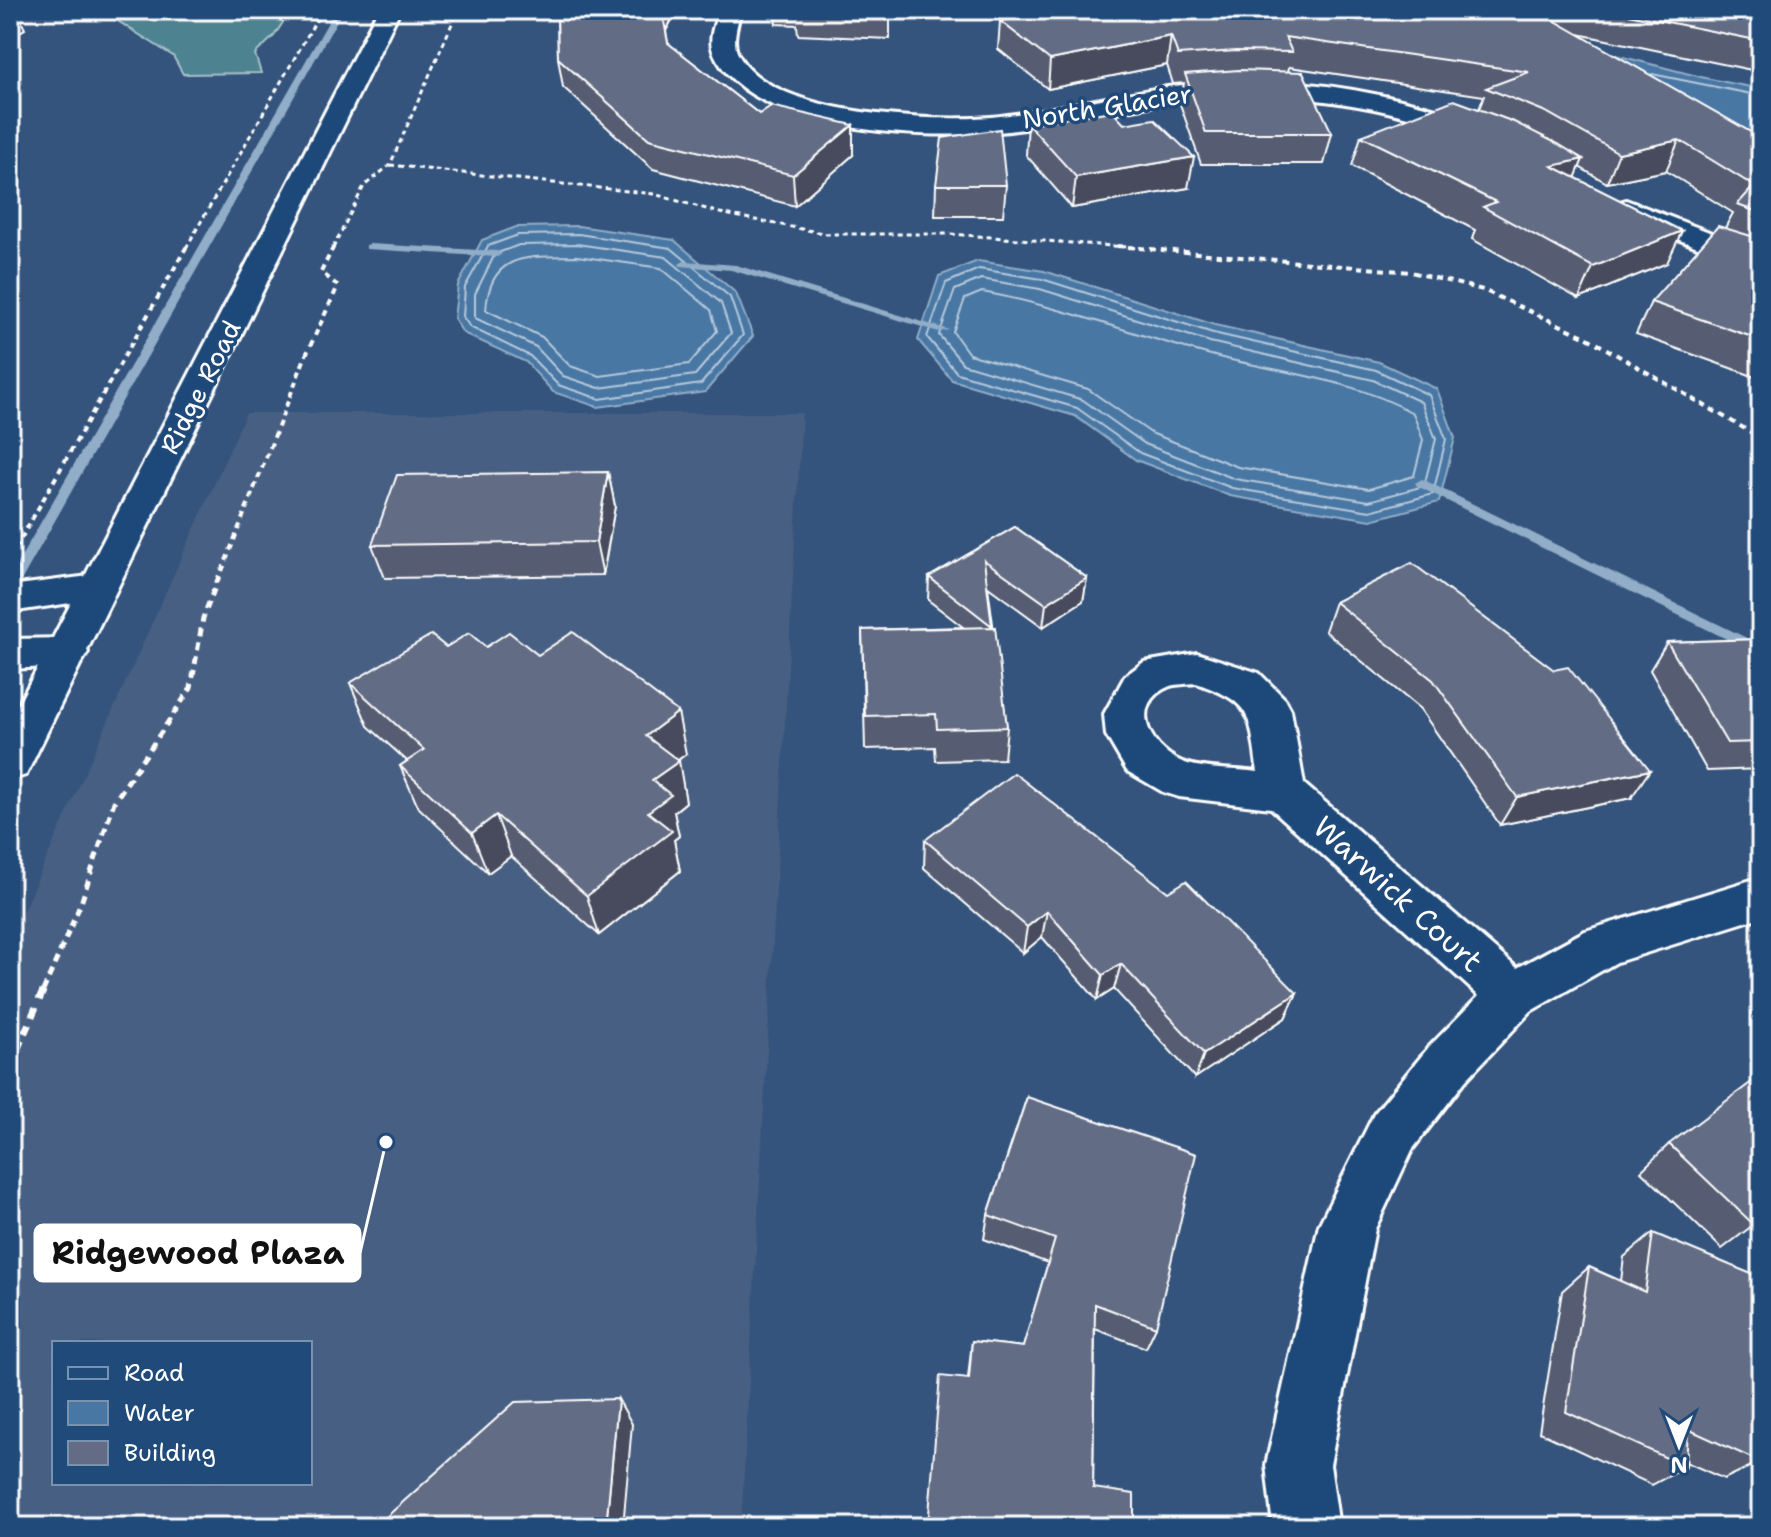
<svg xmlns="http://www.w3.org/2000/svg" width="1771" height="1537" viewBox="0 0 1771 1537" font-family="'Shantell Sans',sans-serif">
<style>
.built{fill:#465e82;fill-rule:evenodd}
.green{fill:#4e8391;stroke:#a6c1c8;stroke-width:2}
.water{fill:#4877a4;stroke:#91adc8;stroke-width:2}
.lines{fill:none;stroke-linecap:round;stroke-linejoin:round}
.shore{stroke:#b6c9db;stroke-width:2}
.stream{fill:#91adc8;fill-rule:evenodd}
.street-casing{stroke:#fff;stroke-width:6}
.secondary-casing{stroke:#fff;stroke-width:6}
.path-far3{stroke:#fff;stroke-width:3;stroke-dasharray:5 4;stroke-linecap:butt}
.path-far2{stroke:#fff;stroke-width:4;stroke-dasharray:6 5;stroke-linecap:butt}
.path-far1{stroke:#fff;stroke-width:5;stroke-dasharray:8 6;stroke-linecap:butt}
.path{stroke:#fff;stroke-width:7;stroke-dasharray:10 8;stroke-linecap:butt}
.street{fill:#1f4a7a;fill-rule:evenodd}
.secondary{fill:#1f4a7a;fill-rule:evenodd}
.wall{fill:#565d72;stroke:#fff;stroke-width:2}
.shaded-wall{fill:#464c5d;stroke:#fff;stroke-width:2}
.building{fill:#646c85;stroke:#fff;stroke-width:2}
.labels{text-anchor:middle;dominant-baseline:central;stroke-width:7;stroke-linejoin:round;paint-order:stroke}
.far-street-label{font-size:26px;fill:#fff;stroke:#1f4a7a}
.street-label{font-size:30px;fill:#fff;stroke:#1f4a7a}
.leader{fill:none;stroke:#fff;stroke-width:3}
.callout-dot{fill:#fff;stroke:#1f4a7a;stroke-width:3}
.callout{fill:#fff;stroke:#fff;stroke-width:3}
.callout-label{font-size:32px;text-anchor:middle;font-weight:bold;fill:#111}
</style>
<rect width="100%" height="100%" fill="#34547d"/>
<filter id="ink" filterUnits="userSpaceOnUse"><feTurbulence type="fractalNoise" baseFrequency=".0125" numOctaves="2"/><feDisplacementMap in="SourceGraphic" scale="16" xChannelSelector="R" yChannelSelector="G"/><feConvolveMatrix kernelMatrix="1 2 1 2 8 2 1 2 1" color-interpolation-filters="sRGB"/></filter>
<g filter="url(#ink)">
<path class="built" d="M246,413h556l-61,1114h-731v-587zM54,1343h256v140h-256z"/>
<path class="green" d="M84,10h207l-17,26 -19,18 6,19 -78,1 -10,-18 -65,-41z"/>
<g class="water">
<path d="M1561,41l144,37 56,11v55z"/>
<path d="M578,226l96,14 62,53 17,43 -48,56 -107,15 -45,-15 -27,-30 -63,-29 -9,-15 4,-33 24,-45 34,-13z"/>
<path d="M978,261l66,10 171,54 164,37 58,27 18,49 -16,64 -68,18 -141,-24 -94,-36 -61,-44 -123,-36 -34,-40 21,-64z"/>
</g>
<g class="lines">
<g class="shore">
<path d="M1652,74l109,22"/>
<path d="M578,234l93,14 59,49 13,38 -42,49 -101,15 -42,-14 -28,-29 -60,-29 -7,-10 2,-30 23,-41 30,-11z"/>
<path d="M577,244l89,13 55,46 10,30 -36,42 -96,13 -36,-12 -27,-29 -61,-29v-24l20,-40 24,-9z"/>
<path d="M577,256l84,12 50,42 6,21 -28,33 -89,12 -30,-10 -28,-29 -56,-27c4,-60 45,-53 91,-54z"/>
<path d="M979,269l63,10 171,54 163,37 53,25 17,44 -13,55 -63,17 -138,-23 -92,-35 -63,-45 -120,-35 -30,-36 19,-54z"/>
<path d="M981,279l59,10 170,53 163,38 48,22 15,37 -12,47 -55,15 -134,-22 -90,-35 -62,-44 -120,-36 -24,-29 16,-45z"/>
<path d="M982,292c77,14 150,42 225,62 70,19 142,23 206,59l10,27 -9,36 -45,13 -131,-22 -87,-34 -63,-44 -119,-35 -16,-22 12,-33z"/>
</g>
<g class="stream">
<path d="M335,10h8l-326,578 -7,5v-17z"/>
<path d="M370,244l127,7 5,3 -5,3 -131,-8v-4z"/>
<path d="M684,261l52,4 213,65 -10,2 -208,-62 -51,-4 -1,-2z"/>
<path d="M1422,479l339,166v11l-344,-170 -2,-3z"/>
</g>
<defs>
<g id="street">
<path d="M719,10h22c-3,12 -9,29 -4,42 29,64 194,70 254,65 75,-7 147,-30 222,-35 79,-6 158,8 234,30 13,4 35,7 43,19l-4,6 -9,2c-23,-6 -46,-15 -69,-22 -53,-14 -107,-21 -162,-21 -87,0 -170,30 -257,37 -72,6 -244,-2 -276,-82 -5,-12 2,-29 6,-41z"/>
<path d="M1626,200l135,52v20l-145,-57 -4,-6 4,-6z"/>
<path d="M97,575l14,4 5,9 -5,9 -101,15v-26z"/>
<path d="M68,638l14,4 6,10 -6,10 -14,4 -58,3v-30z"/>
<path d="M1197,653l62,20 26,26 6,11 13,74 213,184 68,-37 176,-54v40l-144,45 -86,49 -66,70 -53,69 -37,79 -45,236 9,62h-66l-7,-62 53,-240 55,-111 55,-67 50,-51 -208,-188 -92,-11 -16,-5 -36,-21 -21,-36 -2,-21 21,-38 19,-14zM1196,683c58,20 53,31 62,89 -22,-3 -49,-2 -70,-8 -37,-11 -63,-60 -18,-78 7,-2 18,-2 26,-3z"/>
</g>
<path id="secondary" d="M378,10h22l-368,753 -6,12 -16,5v-59z"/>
</defs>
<use href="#street" class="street-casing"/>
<use href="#secondary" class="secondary-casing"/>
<g class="path-far3">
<path d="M390,165l264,29 66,19 107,21h123l190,14"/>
<path d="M186,248l136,-238"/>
<path d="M333,248l31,-62 26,-21 68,-155"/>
</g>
<g class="path-far2">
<path d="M1117,246l294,26 72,18 101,46 177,102"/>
<path d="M10,558l177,-312"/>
<path d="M222,571l84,-216 32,-69 -17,-14 13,-26"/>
</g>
<path class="path-far1" d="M43,991l38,-88 33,-101 77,-114 12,-70 19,-49"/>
<path class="path" d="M10,1066l34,-77"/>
<use href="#street" class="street"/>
<use href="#secondary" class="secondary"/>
</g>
<g class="wall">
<path d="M557,10h120l-11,21 2,12 91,71 94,41 -58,51 -142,-37 -90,-82 -5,-29z"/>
<path d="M775,10h115v29l-92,-4 -1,-10 -21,-1z"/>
<path d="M1058,10h703v62l-183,-38 183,104v241l-125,-45 15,-32 74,-74 8,-15 -67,-42 -59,12 -28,-16 -4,10 92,86 -88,36 -107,-60 3,-9 -123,-64 9,-30 118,-27 5,-13 -195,-29 -1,5 44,61 -8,31h-123l-21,-60 4,-21 -11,1 -6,-19 -119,24 -50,-40 2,-28z"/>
<path d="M1028,124l160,64 -116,20 -46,-53z"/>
<path d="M936,185h70l-3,31h-68z"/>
<path d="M608,472l7,34 -12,69 -218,3 -13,-33z"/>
<path d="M1015,527l72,51 -4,23 -40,26 -55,-40 19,140 -3,32 -68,2 -1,-14 -70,2 -3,-119 101,-3 -35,-27 1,-23z"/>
<path d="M1335,602l296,196 -131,27 -80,-116 -95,-78z"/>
<path d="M1761,639v130l-54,2 -57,-101 17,-28z"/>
<path d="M446,647h40l52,8 148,99 -8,6 8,42 -12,10 5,24 -5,4 6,31 -81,64 -88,-79 -23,17 -70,-66 -18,-41 7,-5 -39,-35 -18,-43z"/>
<path d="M925,840l372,153 -12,25 -90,60 -81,-89 -17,11 -55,-63 -19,16 -99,-85z"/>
<path d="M1027,1097l129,230 -10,21 -51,-19 -2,159 41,39 -166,-149 4,-37 51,6 25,-84 -64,-24 4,-24z"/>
<path d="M1669,1144l92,75 -39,30 -81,-78z"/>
<path d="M1653,1233l107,229 -36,17 -38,-17v5l-34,18 -113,-53 23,-141 27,-24 32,14 3,-24z"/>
</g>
<g class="shaded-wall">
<path d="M14,10h2l9,19 -15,8v-25z"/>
<path d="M662,10h15l-12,22z"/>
<path d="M1171,36l-4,29 -119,24 2,-29z"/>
<path d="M853,125v30l-58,51 -2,-31z"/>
<path d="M1679,140l-13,31 -59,12 12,-30z"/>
<path d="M1194,157l-6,31 -116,20 4,-31z"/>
<path d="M1583,159l-13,32 -18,-25z"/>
<path d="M1682,231l-15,32 -88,36 14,-32z"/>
<path d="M608,472l7,34 -12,69 -7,-33z"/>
<path d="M1087,578l-4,23 -40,26 3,-23z"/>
<path d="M678,712l8,42 -31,23 -9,-41z"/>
<path d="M679,761l7,41 -12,10 5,24 -5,4 6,31 -81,64 -12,-39 61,-84 4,-32z"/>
<path d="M1650,770l-19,28 -131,27 17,-28z"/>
<path d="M496,815l15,41 -23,17 -16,-40z"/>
<path d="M1047,911l-5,26 -19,16 4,-26z"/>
<path d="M1121,964l-7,25 -17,11 6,-25z"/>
<path d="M1297,993l-12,25 -90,60 9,-24z"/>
<path d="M618,1399l14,25 -9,103h-17z"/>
</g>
<g class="building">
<path d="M557,10h105l6,33 91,71 12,-8 82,19 -60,50 -144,-36 -91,-81z"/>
<path d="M800,10h90v3z"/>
<path d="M1058,10h478l225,128v75l-24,-8 17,-19 -75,-46 -60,13 -73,-41 -60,-24 43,-16 -244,-35 7,15 -56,-1 -58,4 -7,-19 -121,24 -50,-39z"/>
<path d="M1608,10h153v31z"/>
<path d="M1239,70l64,2 29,61h-126l-21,-59z"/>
<path d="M1454,100l60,22 44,22 25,15 -31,7 130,65 -89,36 -110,-60 13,-5 -135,-66z"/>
<path d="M1112,111l12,13 30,-5 40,38 -118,20 -48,-53z"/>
<path d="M1000,129l6,56h-70l6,-47z"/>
<path d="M1718,226l43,13v101l-110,-38z"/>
<path d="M608,472l-12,70 -224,3 25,-70z"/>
<path d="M1015,527l72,51 -41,26 -62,-44 8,66 -63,-49z"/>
<path d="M1412,563l142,107 14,-3 82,103 -133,27 -84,-117 -98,-78z"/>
<path d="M995,627l12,100 -70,2 -1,-15 -71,2 -3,-86z"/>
<path d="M509,632l29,23 35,-23 105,80 -32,24 33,25 -27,19 19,15 -23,17 24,19 -85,65 -91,-81 -24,18 -72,-67 24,-16 -74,-67 81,-48 15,12 23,-14 17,14z"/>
<path d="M1761,639v103l-34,1 -60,-101z"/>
<path d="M1014,773l154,119 18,-11 111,112 -93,61 -83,-90 -18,11 -56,-64 -20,16 -102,-87z"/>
<path d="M1761,1075v144l-7,6 -85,-81z"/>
<path d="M1027,1097l169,57 -40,173 -61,-23 -2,184 41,6v33h-206l12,-151 29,3 3,-38 51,6 32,-108 -67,-24z"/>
<path d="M1653,1233l108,45v166l-1,18 -72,-33 -2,38 -120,-55 23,-145 56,25z"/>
<path d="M618,1399l-12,128h-231l140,-125z"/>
</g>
</g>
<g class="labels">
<g class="far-street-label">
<text transform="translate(1107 106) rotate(-9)">North Glacier</text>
<text transform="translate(200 387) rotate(-63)">Ridge Road</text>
</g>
<g class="street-label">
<text transform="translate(1398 894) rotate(42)">Warwick Court</text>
</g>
</g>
<path class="leader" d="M386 1142L360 1253"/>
<circle class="callout-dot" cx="386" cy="1142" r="8"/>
<rect class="callout" x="35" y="1225" width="325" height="56" rx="8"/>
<g class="callout-label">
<text x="198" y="1264">Ridgewood Plaza</text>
</g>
<rect width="1771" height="1537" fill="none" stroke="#1f4a7a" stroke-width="40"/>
<rect x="20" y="20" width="1731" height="1497" fill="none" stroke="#fff" stroke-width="3" filter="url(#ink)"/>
<rect x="52" y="1341" width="260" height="144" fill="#1f4a7a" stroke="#7992af" stroke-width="2"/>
<rect x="68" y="1367" width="40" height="12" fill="#1f4a7a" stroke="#7992af" stroke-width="2"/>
<text x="124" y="1381" font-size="24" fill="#ffffff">Road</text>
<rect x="68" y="1401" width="40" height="24" fill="#4877a4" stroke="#7992af" stroke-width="2"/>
<text x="124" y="1421" font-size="24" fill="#ffffff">Water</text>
<rect x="68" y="1441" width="40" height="24" fill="#646c85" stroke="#7992af" stroke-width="2"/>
<text x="124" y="1461" font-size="24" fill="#ffffff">Building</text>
<g transform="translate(1679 1445) rotate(180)" stroke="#1f4a7a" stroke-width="6" paint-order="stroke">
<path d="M0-6L14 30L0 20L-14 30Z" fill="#ffffff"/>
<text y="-12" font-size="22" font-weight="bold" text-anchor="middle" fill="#ffffff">N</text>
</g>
</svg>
